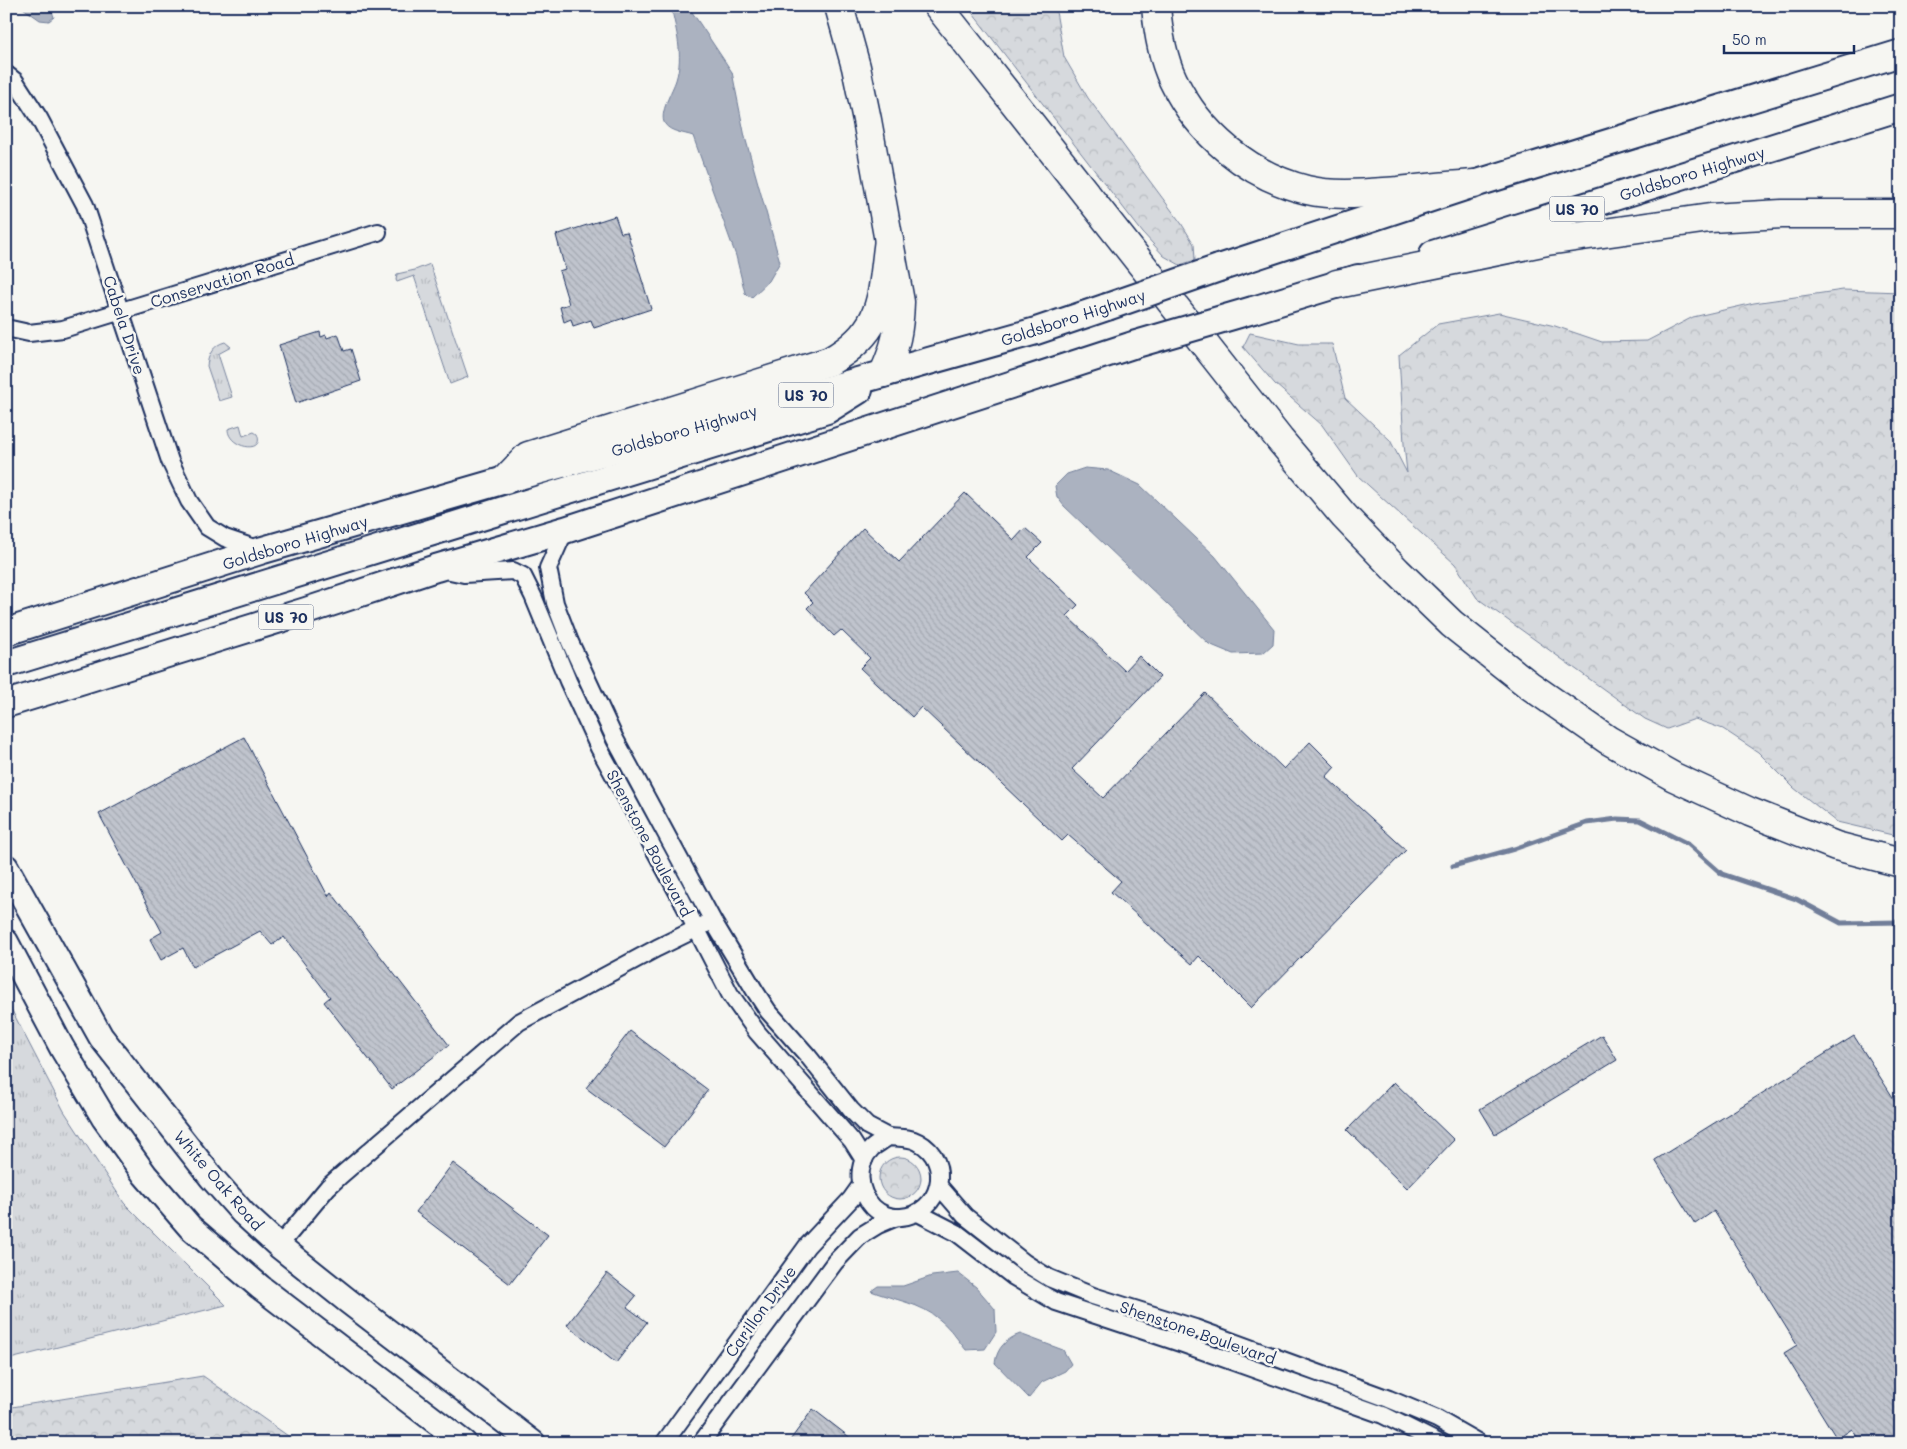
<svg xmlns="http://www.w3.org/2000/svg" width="1907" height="1449" viewBox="0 0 1907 1449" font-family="Mali,sans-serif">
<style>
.grass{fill:url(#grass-tufts);stroke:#78849e}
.forest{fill:url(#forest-crowns);stroke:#78849e}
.water{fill:#abb2c0;stroke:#717e99}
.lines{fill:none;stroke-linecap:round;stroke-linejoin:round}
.stream{stroke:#717e99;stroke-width:5}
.building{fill:url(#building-back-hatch);stroke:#1b2f5e}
.minor-casing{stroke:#1b2f5e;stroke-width:20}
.secondary-casing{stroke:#1b2f5e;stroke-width:28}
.primary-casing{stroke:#1b2f5e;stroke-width:30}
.motorway-casing{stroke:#1b2f5e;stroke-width:31}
.minor{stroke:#f6f6f2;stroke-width:16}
.secondary{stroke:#f6f6f2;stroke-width:24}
.primary{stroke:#f6f6f2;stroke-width:26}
.motorway{stroke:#f6f6f2;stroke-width:28}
.primary-bridge-casing{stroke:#1b2f5e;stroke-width:30;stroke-linecap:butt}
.primary-bridge{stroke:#f6f6f2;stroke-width:26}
.labels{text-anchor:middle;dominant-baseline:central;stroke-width:5;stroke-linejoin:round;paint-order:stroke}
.shield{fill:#f6f6f2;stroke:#5d6b8a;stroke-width:1}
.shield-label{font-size:15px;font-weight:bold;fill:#1b2f5e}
.street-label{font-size:16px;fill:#1b2f5e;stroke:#f6f6f2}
</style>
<defs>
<pattern id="grass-tufts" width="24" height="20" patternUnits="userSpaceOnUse" patternTransform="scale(1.25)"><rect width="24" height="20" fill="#d6d9dd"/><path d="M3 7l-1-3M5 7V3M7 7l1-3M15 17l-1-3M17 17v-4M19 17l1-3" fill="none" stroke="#b7bbc0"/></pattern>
<pattern id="forest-crowns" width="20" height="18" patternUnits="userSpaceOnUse" patternTransform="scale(1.25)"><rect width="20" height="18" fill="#d6d9dd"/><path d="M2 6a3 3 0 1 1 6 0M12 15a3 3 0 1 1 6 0" fill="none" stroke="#b7bbc0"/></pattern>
<pattern id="building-back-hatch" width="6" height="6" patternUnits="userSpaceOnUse" patternTransform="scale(1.25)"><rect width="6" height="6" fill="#c0c4cd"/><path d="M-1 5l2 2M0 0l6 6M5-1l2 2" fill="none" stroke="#a4a9b2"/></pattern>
</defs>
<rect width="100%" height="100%" fill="#f6f6f2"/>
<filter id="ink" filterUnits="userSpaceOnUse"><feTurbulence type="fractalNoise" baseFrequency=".02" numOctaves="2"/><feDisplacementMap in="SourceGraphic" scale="10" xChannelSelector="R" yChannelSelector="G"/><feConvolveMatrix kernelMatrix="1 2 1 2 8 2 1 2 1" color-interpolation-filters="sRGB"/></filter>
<g filter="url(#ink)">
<g class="grass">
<path d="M430,264l38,113 -18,7 -36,-108 -17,6 -1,-2 1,-6 18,-4z"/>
<path d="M225,342l6,5 -13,7 14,43 -13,4 -12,-35c1,-11 6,-21 18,-24z"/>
<path d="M240,425l3,11 11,-4 3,2c9,21 -29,14 -29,-5z"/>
<path d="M6,999l58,112 60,92 102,102 -220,55z"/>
</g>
<g class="forest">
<path d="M967,6h88l9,51 24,41 93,125 13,21 1,16 -15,5 -16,-9 -21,-23z"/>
<path d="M1843,290l58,2v545l-64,-15 -43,-34 -36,-36 -35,-23 -28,-10 -28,10 -22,-10 -168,-121 -22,-34 -97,-88 -36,-51 -47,-41 -32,-37 7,-14 49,11h33l13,54 45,42 17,33 -3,-29 -5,-89 39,-31 61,-11 56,13 47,16 45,-1 46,-24 61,-14z"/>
<circle cx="900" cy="1178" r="21"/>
<path d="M203,1376l95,67h-292v-35z"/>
</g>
<g class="water">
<path d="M20,6h30l4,11 -5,4 -9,-1z"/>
<path d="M671,6h17l44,66 13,65 35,125 -11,19 -17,16 -4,-1 -3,-3 -9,-37 -43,-120c-8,-3 -23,-4 -28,-12 -7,-10 8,-34 11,-44 8,-26 0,-49 -5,-74z"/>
<path d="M1085,468l23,2 32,15 75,71 59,73 -1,15 -10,9 -30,1 -24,-10 -145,-138 -7,-9 -2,-11 12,-12z"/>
<path d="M958,1273l18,14 19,22 1,23 -11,17 -19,1c-8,-10 -16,-22 -26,-30 -19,-17 -46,-20 -69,-29l7,-5h25l29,-10z"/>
<path d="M1020,1334l43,16 8,14 -6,7 -23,11 -13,16 -34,-35c2,-15 11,-24 25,-29z"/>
</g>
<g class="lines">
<path class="stream" d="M1453,866l61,-17 73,-26 30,-4 23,1 48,24 34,30 74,25 45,24 60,-1"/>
</g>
<g class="building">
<path d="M615,216l6,17 6,-1 24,77 -57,19 -3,-8 -18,6 -2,-7 -7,3 -4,-15 9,-3 -10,-33 6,-2 -9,-34z"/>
<path d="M320,332l1,5 5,-2 1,3 11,-4 6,17 7,-2 10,32 -65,22 -17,-58z"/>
<path d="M965,493l49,47 11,-12 17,15 -14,14 50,48 -11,11 58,55 14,-15 21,21 -88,92 31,29 102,-105 79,76 26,-27 25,25 -9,10 80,73 -155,158 -52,-52 -7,8 -81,-72 10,-11 -53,-46 -6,6 -141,-134 -9,10 -52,-49 10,-10 -29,-28 -7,6 -27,-28 6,-6 -9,-9 59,-65 36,34z"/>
<path d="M244,737l84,159 3,-4 118,153 -57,44 -68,-87 6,-5 -46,-60 -12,8 -12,-14 -67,36 -10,-19 -22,12 -11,-21 12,-7 -63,-118z"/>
<path d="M630,1031l78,59 -44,57 -78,-59z"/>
<path d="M1602,1035l15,25 -122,74 -15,-25z"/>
<path d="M1854,1036l47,74v333h-40l-9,-14 -15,10 -53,-86 13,-8 -83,-134 -19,13 -40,-64z"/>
<path d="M1394,1082l60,58 -47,49 -60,-59z"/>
<path d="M453,1163l95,72 -38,49 -94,-72z"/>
<path d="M607,1273l29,23 -9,11 20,15 -31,41 -49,-38z"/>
<path d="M813,1409l44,34h-69z"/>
</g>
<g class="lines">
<defs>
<g id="minor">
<path d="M6,74l9,7 24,37 46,87 85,256 19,40 18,26 18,11 35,12"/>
<path d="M6,328l23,5 34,-4 315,-97"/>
<path d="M565,530l-17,38 7,35 15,39 45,97 98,182 42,70 13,20 40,45 43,54 16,16 21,11"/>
<path d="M441,569l23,5 49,-3 10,5 10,20 35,85 31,67 80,147 51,99 27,38 95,109 12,19"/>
<path d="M888,1137c11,1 21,0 30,5 36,19 23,72 -17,75 -10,1 -21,-3 -28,-10 -15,-16 -18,-42 -1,-59 5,-4 11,-7 16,-11z"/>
<path d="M939,1186l26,30 60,47 24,15 44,18 102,32 194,71 48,20 42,24"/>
<path d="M918,1213l39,20 57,44 42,25 127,42 200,71 56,28"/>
<path d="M279,1246l49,-59 11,-10 180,-155 138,-74 49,-24"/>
<path d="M664,1443l143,-197 44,-47 10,-14"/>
<path d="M701,1443l134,-181 25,-26 18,-11 19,-8"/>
</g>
<g id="secondary">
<path d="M6,867l95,170 111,141 31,35 36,33 69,55 185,142"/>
<path d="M6,942l56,106 42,70 41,57 45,52 70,60 204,156"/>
</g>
<g id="primary">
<path d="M1433,254l468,-147"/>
<path d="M1219,268l255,-84 427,-131"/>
<path d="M1253,310l105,-32"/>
<path d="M6,632l257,-82 242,-70 531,-149 71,-24"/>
<path d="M6,664l821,-254 32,-20"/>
<path d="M6,704l300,-93 130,-43 129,-38 568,-185"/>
</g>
<g id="motorway">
<path d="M839,6l17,61 11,53 33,182c-1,29 -4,44 -16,71"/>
<path d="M938,6l342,434 64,76 53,55 55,53 77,61 79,55 66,37 76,35 86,34 65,17"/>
<path d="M1156,6c2,25 6,51 17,74 26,54 76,96 134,110 30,7 61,3 91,1 25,-3 50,-5 76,-7"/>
<path d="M1337,284l210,-43 163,-23 72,-4h119"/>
<path d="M505,480l23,-24 302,-95c56,-32 51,-64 59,-121"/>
</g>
</defs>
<use href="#minor" class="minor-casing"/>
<use href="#secondary" class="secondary-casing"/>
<use href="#primary" class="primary-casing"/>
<use href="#motorway" class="motorway-casing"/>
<use href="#minor" class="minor"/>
<use href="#secondary" class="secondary"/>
<use href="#primary" class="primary"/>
<use href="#motorway" class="motorway"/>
<defs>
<g id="primary-bridge">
<path d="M1107,307l112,-39"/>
<path d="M1133,345l120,-35"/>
</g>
</defs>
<use href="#primary-bridge" class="primary-bridge-casing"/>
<use href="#primary-bridge" class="primary-bridge"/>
</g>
</g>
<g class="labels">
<g class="shield">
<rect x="1549.5" y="196.5" width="55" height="25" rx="4"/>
<rect x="778.5" y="382.5" width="55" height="25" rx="4"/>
<rect x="258.5" y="604.5" width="55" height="25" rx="4"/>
</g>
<g class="shield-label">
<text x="1577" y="209">US 70</text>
<text x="806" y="395">US 70</text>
<text x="286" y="617">US 70</text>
</g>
<g class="street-label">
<text transform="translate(1692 173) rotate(-17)">Goldsboro Highway</text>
<text transform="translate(222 280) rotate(-17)">Conservation Road</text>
<text transform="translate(1073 317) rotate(-18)">Goldsboro Highway</text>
<text transform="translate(125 325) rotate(72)">Cabela Drive</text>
<text transform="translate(684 430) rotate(-16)">Goldsboro Highway</text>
<text transform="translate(295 542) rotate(-17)">Goldsboro Highway</text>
<text transform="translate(650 843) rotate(62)">Shenstone Boulevard</text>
<text transform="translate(219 1180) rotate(49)">White Oak Road</text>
<text transform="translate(760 1311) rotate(-54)">Carillon Drive</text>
<text transform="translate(1198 1332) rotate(19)">Shenstone Boulevard</text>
</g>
</g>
<rect width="1907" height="1449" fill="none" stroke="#f6f6f2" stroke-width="25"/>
<rect x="12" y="12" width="1882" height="1424" fill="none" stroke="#1b2f5e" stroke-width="2" filter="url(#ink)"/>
<path d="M1724 45v8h130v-8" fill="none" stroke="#1b2f5e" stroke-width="2.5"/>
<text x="1732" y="45" font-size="15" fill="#1b2f5e" stroke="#f6f6f2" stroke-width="4" paint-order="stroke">50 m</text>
</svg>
